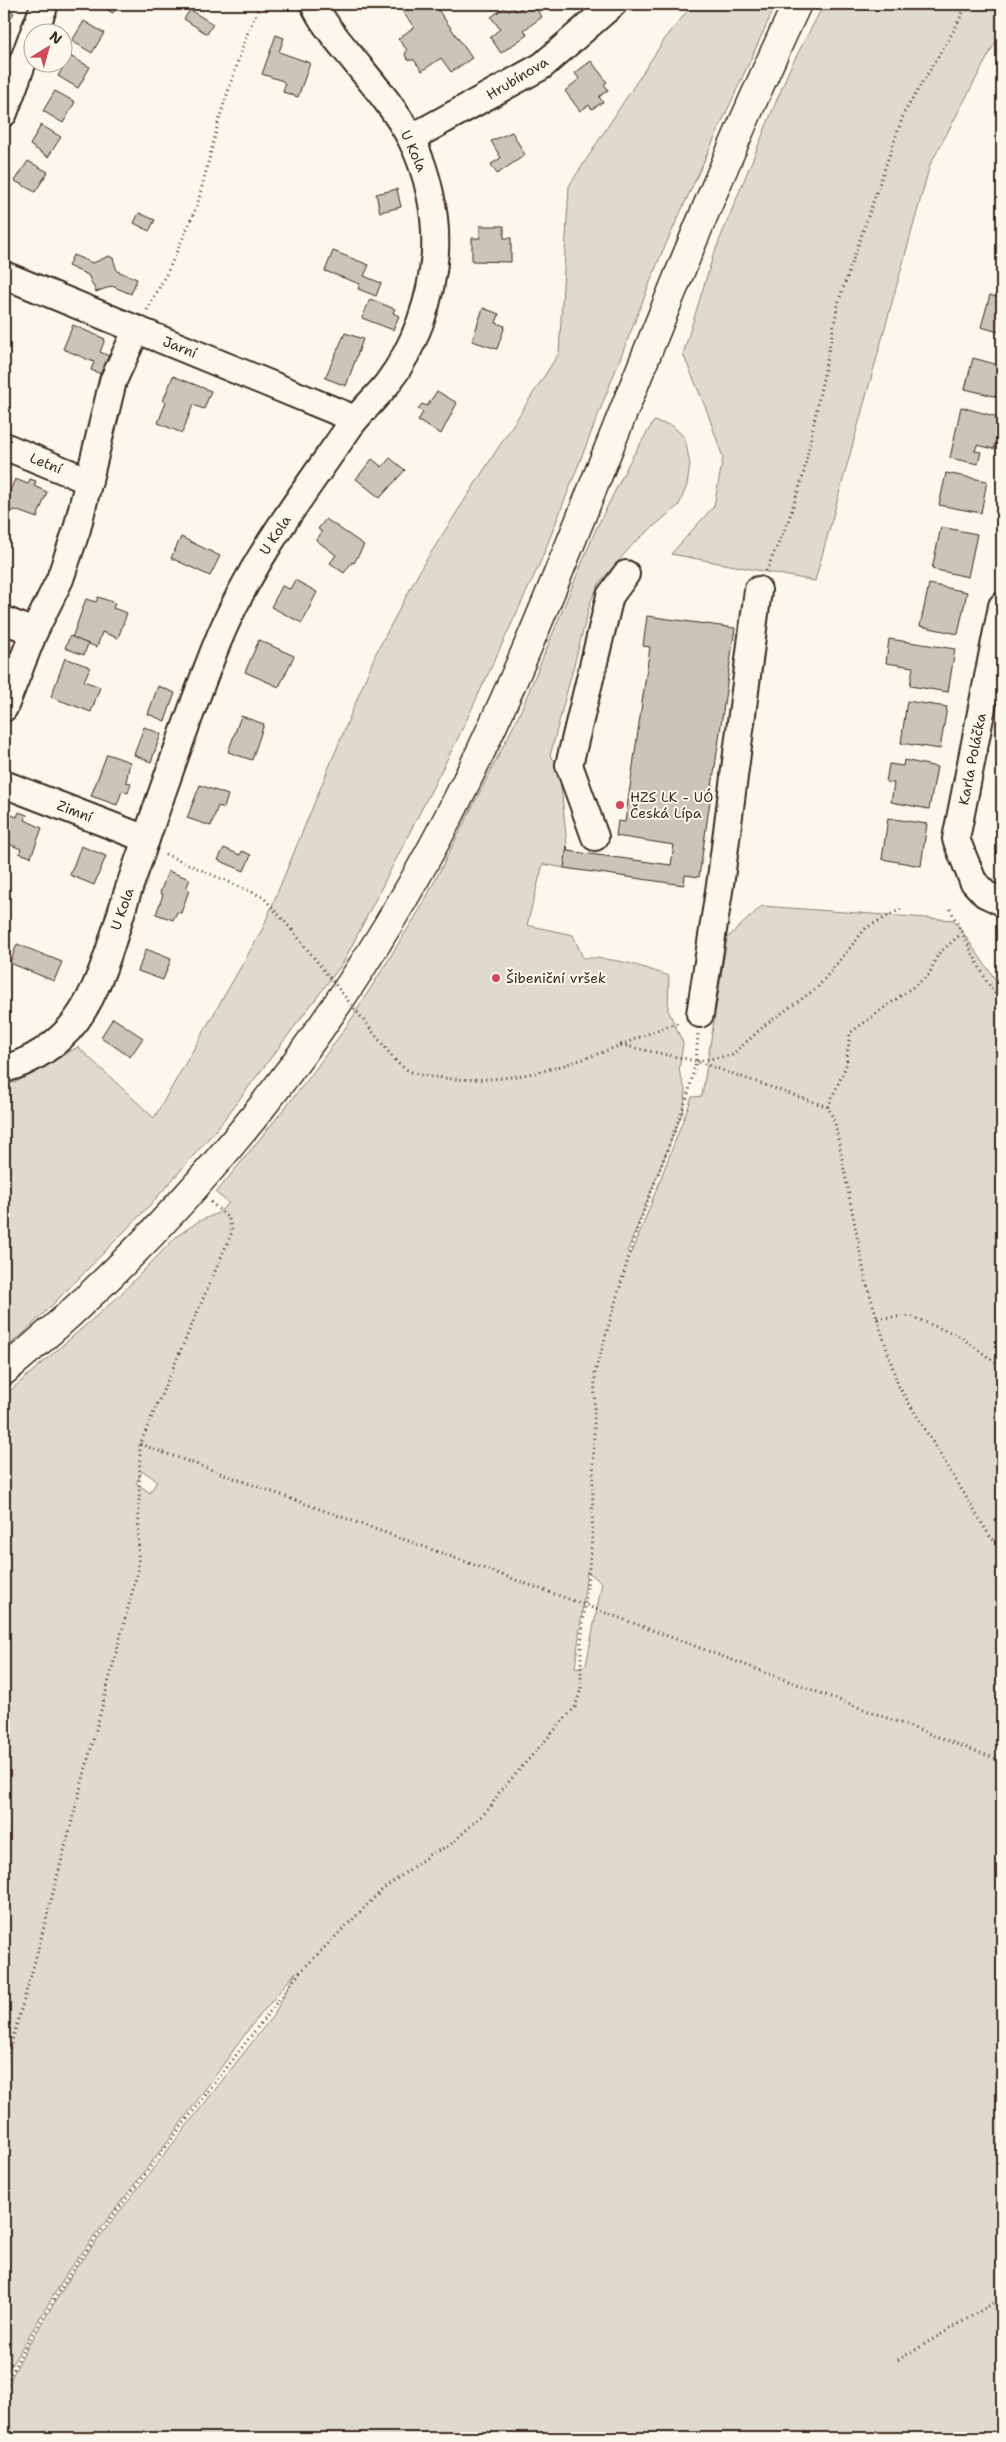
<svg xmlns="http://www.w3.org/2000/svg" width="1006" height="2442" viewBox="0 0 1006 2442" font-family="'Shantell Sans',sans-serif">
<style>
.green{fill:#dfd9ce;stroke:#8d8276;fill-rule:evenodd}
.building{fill:#ccc4b9;stroke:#3b2a1e}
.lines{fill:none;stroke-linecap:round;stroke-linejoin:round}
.minor-casing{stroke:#3b2a1e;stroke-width:30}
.major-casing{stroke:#3b2a1e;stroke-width:31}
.path{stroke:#3b2a1e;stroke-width:3;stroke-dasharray:1 4;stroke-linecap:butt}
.minor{stroke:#fbf7ec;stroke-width:26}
.major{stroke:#fbf7ec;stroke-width:28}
.path-bridge{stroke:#3b2a1e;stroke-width:3;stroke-dasharray:1 4;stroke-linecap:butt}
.poi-dot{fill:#d1495b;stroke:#fbf7ec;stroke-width:2}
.labels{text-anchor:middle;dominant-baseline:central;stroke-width:4;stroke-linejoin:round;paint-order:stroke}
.street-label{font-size:14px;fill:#3b2a1e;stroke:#fbf7ec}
.poi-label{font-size:14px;fill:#3b2a1e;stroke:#fbf7ec;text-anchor:start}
</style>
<rect width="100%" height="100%" fill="#fbf7ec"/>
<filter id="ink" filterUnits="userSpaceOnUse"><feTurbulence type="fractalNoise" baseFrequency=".02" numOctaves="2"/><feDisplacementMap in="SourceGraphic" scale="10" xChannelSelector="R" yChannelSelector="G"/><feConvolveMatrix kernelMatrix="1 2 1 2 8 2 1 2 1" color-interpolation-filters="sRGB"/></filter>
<g filter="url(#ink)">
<g class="green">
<path d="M693,4h83l-116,253 -120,306 -81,173 -116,227 -127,167 -64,73 -73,75 -54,54 -21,17v-265l12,-2 62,-35 76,71 108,-188 114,-277 47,-88 136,-212 10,-167 95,-146z"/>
<path d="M824,4h178v26l-72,135 -115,416 -144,-27 43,-48 9,-48 -16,-47 -24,-57 30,-98 77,-188z"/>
<path d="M654,421l19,5 12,12 5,27 -3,20 -8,20 -45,38 -34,39 -9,18 -41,156 9,9 8,81 -3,22 -21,-4 -16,61 46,10 10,23c31,-1 57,8 86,18l-1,34 15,33 -4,28 7,21 -3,19 -56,141 5,1 60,-156 10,-1 25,-158 35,-32 192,14 48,69v1449h-998v-46l21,-41 52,-85 198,-253 21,-41 -45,54 -78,108 -103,134 -66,109v-981l113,-98 60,-62 22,-15 19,-8 11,-10 -13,-10 93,-115 40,-55 73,-117 97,-191 77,-186 35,-70zM143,1471l14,10 -7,12 -14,-10zM587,1571l15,12 -16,82 -11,3z"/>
</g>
<g class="building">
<path d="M4,4l4,1 -2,4 8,4 -10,16z"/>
<path d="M97,4h21l-5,9z"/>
<path d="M412,4h22l38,54 -21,14 -10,-14 -19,13 -8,-11h-6l-3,-5 2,-5 -9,-11 16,-12 -12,-16z"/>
<path d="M510,4l6,7 11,-7h6l9,13 -18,13 3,5 -26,18 -11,-16 10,-8 -9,-12z"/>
<path d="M190,10l23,14 -6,10 -23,-15z"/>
<path d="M84,21l20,12 -12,20 -20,-12z"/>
<path d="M276,35l8,3 -5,14 31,11 -12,34 -15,-5 2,-7 -2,-4 -21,-7z"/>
<path d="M70,56l20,11 -12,21 -20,-12z"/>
<path d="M591,61l16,21 -3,2 4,6 -9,7 4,5 -11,7 -3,-4 -9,6 -15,-20 14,-12 -4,-6z"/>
<path d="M55,91l20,11 -12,21 -20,-12z"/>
<path d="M41,125l20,12 -13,20 -18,-12z"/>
<path d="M512,132l13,23 -28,19 -6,-10 10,-6 -10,-17z"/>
<path d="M28,161l20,11 -13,20 -20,-11z"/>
<path d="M397,189l4,18 -21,5 -4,-18z"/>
<path d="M139,213l16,7 -6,11 -15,-8z"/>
<path d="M480,226h24v12h7v24l-39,-1v-23h8z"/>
<path d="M333,251l36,14 -5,11 17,7 -5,13 -18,-7 2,-5 -35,-13z"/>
<path d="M73,255l20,8 16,-7 4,2 4,13 20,8 -6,15 -19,-8 -16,6 -8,-17 -20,-9z"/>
<path d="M990,295l12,4v34l-21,-6z"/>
<path d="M370,299l25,10 -2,4 6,3 -6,14 -31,-12z"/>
<path d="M483,308l16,6 -3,9 9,3 -8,23 -25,-8z"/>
<path d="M73,325l32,14 -5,13 9,4 -8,18 -10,-4 3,-8 -31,-13z"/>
<path d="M345,333l18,6 -17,47 -21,-8z"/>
<path d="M973,358l29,8v32l-37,-9z"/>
<path d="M173,376l38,15 -7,18 -11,-4 -11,28 -24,-10 8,-21 -3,-1z"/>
<path d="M437,391l20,12 -16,31 -23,-13 5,-9 -5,-3 4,-5 5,2z"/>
<path d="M961,407l40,11 -7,31 -17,-4 -2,6 6,1 -3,12 -28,-6z"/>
<path d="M390,458l15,12 -25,28 -24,-19 16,-20 10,8z"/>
<path d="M946,473l41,8 -6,32 -42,-8z"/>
<path d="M15,479l13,5 2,-5 6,2 -2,5 13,6 -10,26 -22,-8 -6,3 -5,-3v-15l5,-2z"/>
<path d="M326,519l38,26 -10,18 -2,-1 -8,11 -14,-10 6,-8 -20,-15 6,-8 -4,-3z"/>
<path d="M941,527l36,7 -9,43 -36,-8z"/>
<path d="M181,537l39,19 -10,20 -39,-18z"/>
<path d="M295,580l22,12 -15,31 -31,-16 11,-21 8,3z"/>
<path d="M929,584l38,8 -9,42 -38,-8z"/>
<path d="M98,597l17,6 -2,5 14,5 -9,25 -16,-6 -5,15 -25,-9 14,-39 10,3z"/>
<path d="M647,616l88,12 -36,249 -14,-2 -1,10 -120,-17 3,-22 1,5 103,14 3,-20 -58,-9 2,-15 7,1 25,-175 -7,-1z"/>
<path d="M70,636l18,8 -4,11 -19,-7z"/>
<path d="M889,639l66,10 -7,43 -38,-6 3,-19 -27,-4z"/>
<path d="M259,640l35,16 -15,31 -34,-15z"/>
<path d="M65,658l25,9 -6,14 16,6 -9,25 -40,-15z"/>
<path d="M158,686l17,7 -10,28 -17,-7z"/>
<path d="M907,701l40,6 -7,42 -39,-6z"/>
<path d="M241,716l23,8 -12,36 -24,-8z"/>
<path d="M144,727l17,7 -10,28 -17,-7z"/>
<path d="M107,754l23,8 -4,20 5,1 -3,10 -6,-2 -5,14 -26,-9z"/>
<path d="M904,760l33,7 -8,42 -38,-7 3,-19 -8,-1 3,-18 14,2z"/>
<path d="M200,785l28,10 -4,13 -6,-2 -7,20 -24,-8z"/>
<path d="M1002,789v30l-5,-1z"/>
<path d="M19,812l8,3 -2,5 17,8 -11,29 -12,-4 2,-4 -17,-7v-15l5,-13 8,3z"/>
<path d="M888,818l39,6 -6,42 -39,-7z"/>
<path d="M81,846l25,10 -12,29 -24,-10z"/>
<path d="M224,848l16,7 2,-4 9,4 -7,16 -26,-11z"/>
<path d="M168,871l22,8 -4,10 3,1 -8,23 -4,-1 -4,8 -17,-6 7,-19 -3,-2z"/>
<path d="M17,944l45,18 -8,19 -44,-18z"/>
<path d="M146,949l25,10 -8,21 -25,-9z"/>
<path d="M113,1018l30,20 -13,19 -29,-20z"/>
</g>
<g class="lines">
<defs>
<g id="minor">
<path d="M34,32l11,-28"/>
<path d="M4,113l28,-76"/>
<path d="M411,138l131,-72 71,-62"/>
<path d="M4,275l351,144"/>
<path d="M4,446l85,35"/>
<path d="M1002,606l-46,233 17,42 12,13 17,8"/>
<path d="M4,620l30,12"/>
<path d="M4,708l30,-76 26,-53 17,-50 36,-148 24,-52"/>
<path d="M4,784l142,55"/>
<path d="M595,837l-26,-72 41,-169 16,-22"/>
<path d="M700,1014l21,-136 37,-288"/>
<path d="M4,1069c27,-7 54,-25 71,-47 27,-35 39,-89 53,-131 29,-83 57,-168 90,-250 32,-78 84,-146 132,-215 11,-15 25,-27 37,-42 28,-37 45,-85 48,-132 2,-37 -7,-80 -24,-113 -14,-27 -35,-52 -54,-75 -15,-19 -33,-38 -43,-60"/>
</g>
<path id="major" d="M4,1371c184,-151 336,-344 445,-555 55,-107 100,-219 145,-331 65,-162 129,-324 203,-481"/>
</defs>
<use href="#minor" class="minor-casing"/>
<use href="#major" class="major-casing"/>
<g class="path">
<path d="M147,310l22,-41 28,-63 23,-90 26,-79 14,-33"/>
<path d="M766,571l22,-49 15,-46 36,-176 65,-187 49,-81 14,-28"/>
<path d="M165,854l98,43 29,33"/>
<path d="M950,909l37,73 15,21"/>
<path d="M4,1031l5,13"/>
<path d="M621,1045l75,16 132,46 7,16 31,159 32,103 93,153 11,8"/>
<path d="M395,1060c13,15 30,16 49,18 63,7 119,-10 177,-33 20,-8 39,-17 60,-23"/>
<path d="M697,1061l35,-6 33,-30 52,-37 49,-60 37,-20"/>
<path d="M828,1107l18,-41 4,-33 79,-58 9,-21 23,-20"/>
<path d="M877,1318l33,-2 49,20 43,31"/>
<path d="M140,1444l445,161 417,156"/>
<path d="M4,2068l30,-103 104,-395 2,-126 92,-212 -3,-13 -19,-18"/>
<path d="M898,2360l104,-62"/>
<path d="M4,2387l19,-37 53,-86 224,-292 82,-82 47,-35 21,-10 40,-37 8,-14 77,-87 6,-18v-47l11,-103 3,-167 41,-140 52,-137 8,-34 2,-27"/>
</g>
<use href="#minor" class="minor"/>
<use href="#major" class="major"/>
<path class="path-bridge" d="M292,930l103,130"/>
</g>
</g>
<g class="poi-dot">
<circle cx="620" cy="805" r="5"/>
<circle cx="496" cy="978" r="5"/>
</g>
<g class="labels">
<g class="street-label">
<text transform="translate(517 78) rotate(-31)">Hrubínova</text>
<text transform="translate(414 151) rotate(66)">U Kola</text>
<text transform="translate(180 347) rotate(22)">Jarní</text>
<text transform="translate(46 463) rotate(22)">Letní</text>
<text transform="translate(275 535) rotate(-56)">U Kola</text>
<text transform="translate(972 759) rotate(-79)">Karla Poláčka</text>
<text transform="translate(75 811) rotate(21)">Zimní</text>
<text transform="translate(122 909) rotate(-71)">U Kola</text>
</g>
<g class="poi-label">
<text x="630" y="797">HZS LK - UÓ<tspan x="630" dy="16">Česká Lípa</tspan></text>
<text x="506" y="978">Šibeniční vršek</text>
</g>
</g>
<rect width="1006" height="2442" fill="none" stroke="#fbf7ec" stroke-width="20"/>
<rect x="10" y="10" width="986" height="2422" fill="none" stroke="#3b2a1e" stroke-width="2" filter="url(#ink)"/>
<g transform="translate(48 48) rotate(37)"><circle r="24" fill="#fbf7ec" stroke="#aea59a"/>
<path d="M0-4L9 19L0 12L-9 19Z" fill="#d1495b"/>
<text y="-8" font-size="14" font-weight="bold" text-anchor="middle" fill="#3b2a1e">N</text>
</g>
</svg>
